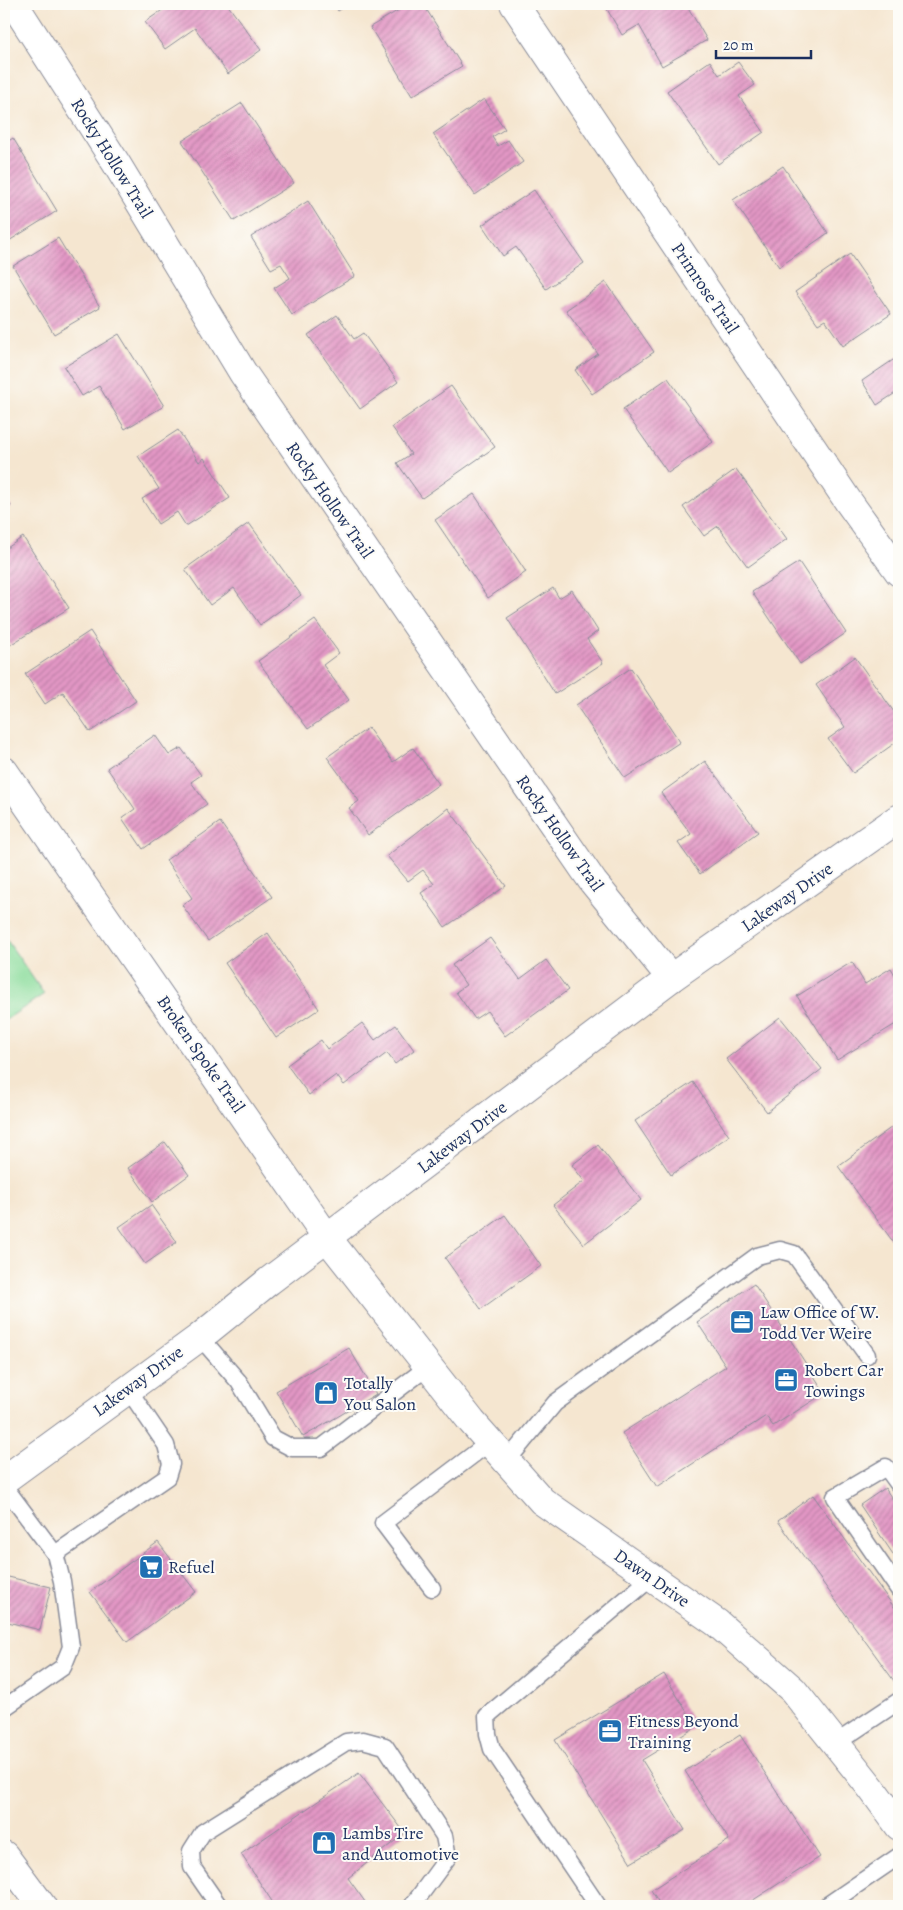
<svg xmlns="http://www.w3.org/2000/svg" width="903" height="1910" viewBox="0 0 903 1910" font-family="Alegreya,serif">
<style>
.pitch{fill:#8cdd9d;stroke:#54867e}
.building{fill:url(#building-hatch)}
.lines{fill:none;stroke-linecap:round;stroke-linejoin:round}
.service-casing{stroke:#888a97;stroke-width:19}
.minor-casing{stroke:#888a97;stroke-width:30}
.secondary-casing{stroke:#888a97;stroke-width:30}
.service{stroke:#fff;stroke-width:16}
.minor{stroke:#fff;stroke-width:28}
.secondary{stroke:#fff;stroke-width:28}
.labels{text-anchor:middle;dominant-baseline:central;stroke-width:4;stroke-linejoin:round;paint-order:stroke}
.street-label{font-size:18px;fill:#1b2f5e;stroke:#fdfcf7}
.poi-label{font-size:18px;fill:#1b2f5e;stroke:#fdfcf7;text-anchor:start}
</style>
<defs>
<pattern id="building-hatch" width="6" height="6" patternUnits="userSpaceOnUse" patternTransform="scale(1.25)"><rect width="6" height="6" fill="#e397c5"/><path d="M-1 1l2-2M0 6l6-6M5 7l2-2" fill="none" stroke="#b77ca3"/></pattern>
</defs>
<rect width="100%" height="100%" fill="#fdfcf7"/>
<filter id="ink" filterUnits="userSpaceOnUse"><feTurbulence type="fractalNoise" baseFrequency=".02" numOctaves="2"/><feDisplacementMap in="SourceGraphic" scale="10" xChannelSelector="R" yChannelSelector="G"/><feConvolveMatrix kernelMatrix="1 2 1 2 8 2 1 2 1" color-interpolation-filters="sRGB"/></filter>
<filter id="wash" filterUnits="userSpaceOnUse"><feTurbulence type="fractalNoise" baseFrequency=".0096" numOctaves="4" result="noise"/><feDisplacementMap in="SourceGraphic" scale="20" xChannelSelector="R" yChannelSelector="G"/><feGaussianBlur stdDeviation="1.12" result="paint"/><feColorMatrix in="noise" values="0 0 0 0 0 0 0 0 0 0 0 0 0 0 0 0 0 1.4 0 .05"/><feComposite in="paint" operator="in"/></filter>
<g filter="url(#wash)">
<rect width="100%" height="100%" fill="#f5e6d0"/>
<path class="pitch" d="M4,936l40,58 -40,27z"/>
<g id="blocks">
<g class="building">
<path d="M171,4h56l34,46 -33,24 -33,-46 -30,21 -20,-27z"/>
<path d="M334,4h15l-11,7z"/>
<path d="M409,4h14l39,62 -50,30 -42,-69z"/>
<path d="M604,4h82l21,36 -45,26 -23,-41 -17,10z"/>
<path d="M710,61l9,14 19,-13 17,23 -16,11 25,36 -46,32 -51,-73z"/>
<path d="M484,99l21,30 -13,8 6,9 10,-6 15,22 -48,33 -42,-61z"/>
<path d="M242,103l52,80 -60,38 -52,-80z"/>
<path d="M13,138l44,73 -53,33v-100z"/>
<path d="M783,166l45,67 -49,34 -46,-67z"/>
<path d="M534,190l50,73 -38,26 -30,-42 -13,9 -21,-31z"/>
<path d="M308,201l47,75 -63,39 -18,-27 16,-10 -9,-14 -10,5 -20,-32z"/>
<path d="M58,238l42,69 -46,27 -41,-68z"/>
<path d="M850,254l41,60 -48,32 -18,-26 -7,4 -23,-32z"/>
<path d="M606,282l48,70 -62,42 -17,-24 23,-16 -32,-44z"/>
<path d="M337,315l17,24 9,-6 35,49 -38,27 -52,-74z"/>
<path d="M119,334l45,72 -39,23 -26,-43 -17,10 -18,-29z"/>
<path d="M899,356v40l-2,-4 -20,13 -15,-24z"/>
<path d="M668,378l45,64 -45,31 -45,-64z"/>
<path d="M451,386l44,61 -73,51 -25,-35 14,-9 -19,-27z"/>
<path d="M178,430l21,32 5,-4 26,40 -44,28 -9,-14 -19,12 -16,-25 17,-10 -21,-33z"/>
<path d="M736,469l51,70 -39,28 -30,-41 -14,10 -21,-29z"/>
<path d="M474,494l52,78 -38,26 -53,-78z"/>
<path d="M4,495l7,11 -7,4z"/>
<path d="M249,523l52,72 -41,30 -26,-37 -24,17 -25,-36z"/>
<path d="M23,537l46,71 -59,37 -6,-10v-28l2,-2 -2,-4v-51z"/>
<path d="M799,562l47,71 -46,31 -48,-72z"/>
<path d="M553,588l6,10 13,-8 26,41 -11,8 16,24 -48,31 -48,-76z"/>
<path d="M315,620l24,33 -16,12 26,35 -41,29 -50,-68z"/>
<path d="M90,631l46,70 -46,31 -27,-40 -18,12 -20,-30z"/>
<path d="M855,657l44,62v21l-46,33 -25,-34 17,-12 -29,-42z"/>
<path d="M631,668l49,74 -55,36 -49,-73z"/>
<path d="M368,728l25,34 20,-14 26,36 -71,51 -19,-27 10,-7 -32,-44z"/>
<path d="M155,735l14,20 12,-7 20,27 -10,7 16,22 -64,45 -21,-31 13,-9 -28,-41z"/>
<path d="M705,761l53,71 -58,42 -22,-31 13,-9 -30,-41z"/>
<path d="M448,808l58,78 -61,41 -24,-34 13,-9 -11,-14 -15,11 -21,-25z"/>
<path d="M220,822l52,75 -64,44 -26,-36 10,-7 -26,-38z"/>
<path d="M268,933l51,76 -43,29 -51,-75z"/>
<path d="M490,938l30,41 26,-19 22,30 -63,46 -18,-25 -12,8 -19,-27 10,-7 -14,-20z"/>
<path d="M852,962l13,22 26,-16 8,14v40l-62,38 -40,-64z"/>
<path d="M780,1017l42,52 -55,43 -41,-53z"/>
<path d="M362,1023l13,17 21,-15 18,25 -19,14 -8,-11 -43,32 -8,-10 -27,20 -22,-30 34,-25 6,9z"/>
<path d="M693,1082l36,54 -58,39 -36,-54z"/>
<path d="M899,1122v128l-61,-84z"/>
<path d="M165,1142l24,33 -37,27 -24,-34z"/>
<path d="M598,1145l43,55 -57,44 -31,-39 31,-24 -12,-16z"/>
<path d="M151,1205l26,37 -32,22 -26,-37z"/>
<path d="M505,1215l36,51 -60,43 -36,-51z"/>
<path d="M754,1284l71,109 -52,33 -7,-10 -109,71 -35,-54 104,-67 -29,-44z"/>
<path d="M349,1348l27,46 -73,43 -27,-46z"/>
<path d="M885,1488l14,21v54l-39,-58z"/>
<path d="M813,1495l86,119v69l-2,2 -119,-164z"/>
<path d="M158,1542l38,50 -69,50 -37,-50z"/>
<path d="M4,1576l47,11 -11,43 -36,-9z"/>
<path d="M664,1674l32,53 -54,33 43,70 -54,33 -76,-123z"/>
<path d="M740,1735l80,122 -76,49h-83l-10,-16 78,-50 -44,-69z"/>
<path d="M359,1773l46,60 -57,45 20,28h-93l-34,-52z"/>
</g>
</g>
</g>
<g filter="url(#ink)">
<use href="#blocks" fill-opacity="0" stroke="#888a97" stroke-width="1"/>
<g class="lines">
<defs>
<g id="service">
<path d="M200,1337l39,45 34,56 19,10h29l108,-82"/>
<path d="M507,1461l48,-58 202,-147 23,-6 14,4 73,101"/>
<path d="M899,1485l-13,-18 -51,30 64,93"/>
<path d="M4,1486l51,68 7,27 9,66 -8,20 -59,41"/>
<path d="M55,1554l112,-77 4,-13 -5,-19 -38,-56"/>
<path d="M432,1588l-49,-65 107,-81"/>
<path d="M836,1743l63,-42"/>
<path d="M219,1906l-27,-39 -1,-16 12,-19 143,-90 17,-2 22,6 59,90 4,21 -36,49"/>
<path d="M598,1906l-106,-157 -4,-15 -1,-18 164,-138"/>
<path d="M826,1906l73,-50"/>
</g>
<g id="minor">
<path d="M14,4l102,159 127,210 350,509 78,96"/>
<path d="M514,4l334,497 51,71"/>
<path d="M4,771l324,468 144,183 70,79 175,122 76,67 79,99 27,37"/>
</g>
<g id="secondary">
<path d="M4,1480l196,-143 69,-56 402,-303 228,-160"/>
<path d="M4,1855l38,51"/>
</g>
</defs>
<use href="#service" class="service-casing"/>
<use href="#minor" class="minor-casing"/>
<use href="#secondary" class="secondary-casing"/>
<use href="#service" class="service"/>
<use href="#minor" class="minor"/>
<use href="#secondary" class="secondary"/>
</g>
</g>
<defs>
<symbol id="office-square" viewBox="-11 -11 22 22"><rect x="-9" y="-9" width="18" height="18" rx="4" fill="#1f6fb2" stroke="#fdfcf7"/><path d="M-6-3h4V-5.5h4V-3h4V5H-6ZM-1-4.5V-3h2v-1.5ZM-6 0V1H6V0Z" fill="#fff"/></symbol>
<symbol id="shop-square" viewBox="-11 -11 22 22"><rect x="-9" y="-9" width="18" height="18" rx="4" fill="#1f6fb2" stroke="#fdfcf7"/><path d="M-5-2.5h2.3a2.7 3.5 0 0 1 5.4 0H5L5.5 6h-11ZM-1.5-2.5h3a1.5 2.3 0 0 0-3 0Z" fill="#fff"/></symbol>
<symbol id="supermarket-square" viewBox="-11 -11 22 22"><rect x="-9" y="-9" width="18" height="18" rx="4" fill="#1f6fb2" stroke="#fdfcf7"/><path d="M-6-5.5h2.5l.6 2H6L4.5 2H-2.5L-4.4-4H-6ZM-1.5 3.2a1.3 1.3 0 1 0 .1 0ZM3 3.2a1.3 1.3 0 1 0 .1 0Z" fill="#fff"/></symbol>
</defs>
<g fill-rule="evenodd">
<use href="#office-square" x="728" y="1308" width="28" height="28"/>
<use href="#office-square" x="772" y="1366" width="28" height="28"/>
<use href="#shop-square" x="312" y="1379" width="28" height="28"/>
<use href="#supermarket-square" x="137" y="1553" width="28" height="28"/>
<use href="#office-square" x="596" y="1717" width="28" height="28"/>
<use href="#shop-square" x="310" y="1829" width="28" height="28"/>
</g>
<g class="labels">
<g class="street-label">
<text transform="translate(112 158) rotate(58)">Rocky Hollow Trail</text>
<text transform="translate(705 288) rotate(56)">Primrose Trail</text>
<text transform="translate(330 500) rotate(55)">Rocky Hollow Trail</text>
<text transform="translate(560 833) rotate(55)">Rocky Hollow Trail</text>
<text transform="translate(787 897) rotate(-35)">Lakeway Drive</text>
<text transform="translate(201 1054) rotate(55)">Broken Spoke Trail</text>
<text transform="translate(462 1137) rotate(-37)">Lakeway Drive</text>
<text transform="translate(138 1381) rotate(-36)">Lakeway Drive</text>
<text transform="translate(652 1578) rotate(35)">Dawn Drive</text>
</g>
<g class="poi-label">
<text x="760" y="1312">Law Office of W.<tspan x="760" dy="21">Todd Ver Weire</tspan></text>
<text x="804" y="1370">Robert Car<tspan x="804" dy="21">Towings</tspan></text>
<text x="344" y="1383">Totally<tspan x="344" dy="21">You Salon</tspan></text>
<text x="168" y="1567">Refuel</text>
<text x="628" y="1721">Fitness Beyond<tspan x="628" dy="21">Training</tspan></text>
<text x="342" y="1833">Lambs Tire<tspan x="342" dy="21">and Automotive</tspan></text>
</g>
</g>
<rect width="903" height="1910" fill="none" stroke="#fdfcf7" stroke-width="20"/>
<path d="M716 50v8h95v-8" fill="none" stroke="#1b2f5e" stroke-width="2.5"/>
<text x="723" y="50" font-size="15" fill="#1b2f5e" stroke="#fdfcf7" stroke-width="4" paint-order="stroke">20 m</text>
</svg>
